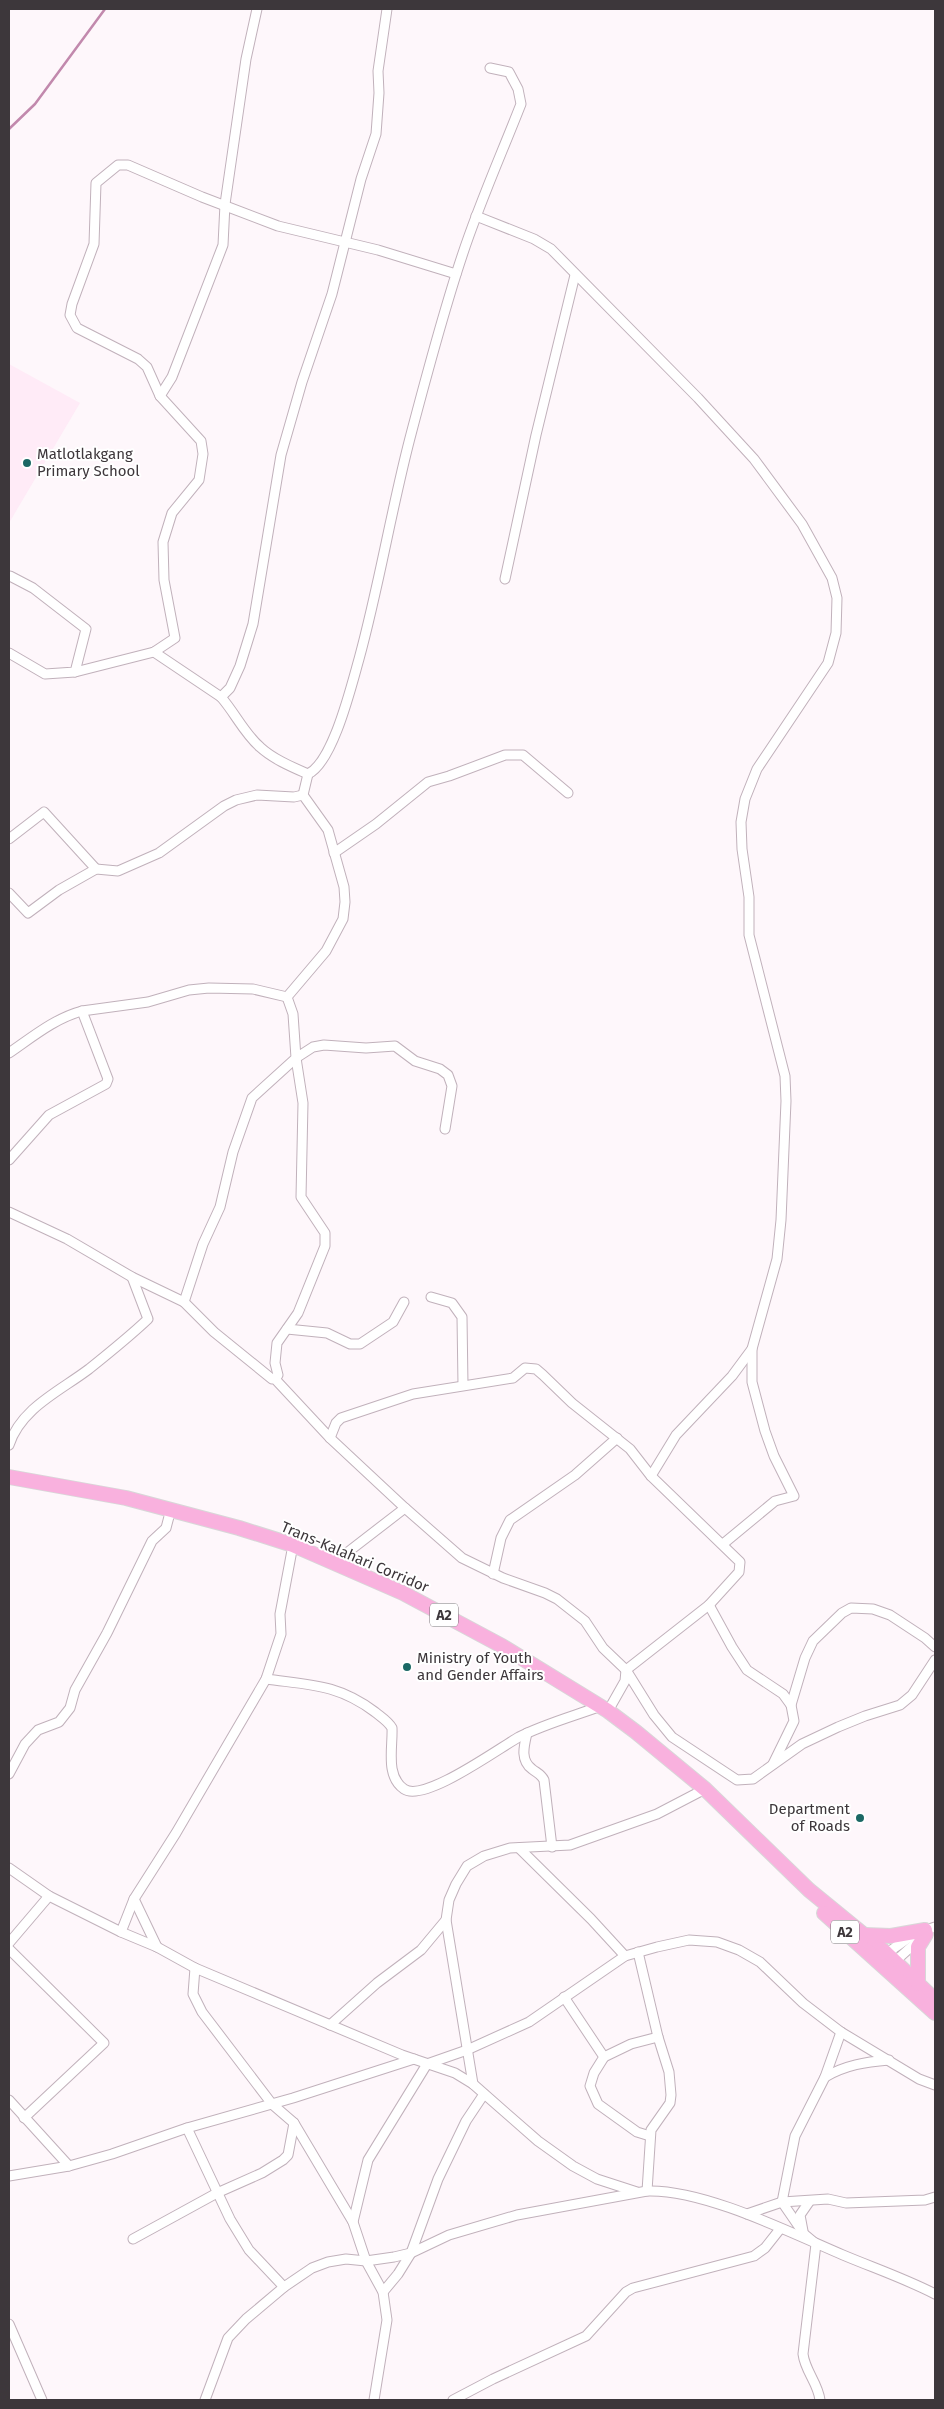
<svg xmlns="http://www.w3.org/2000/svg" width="944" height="2409" viewBox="0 0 944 2409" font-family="'Fira Sans',sans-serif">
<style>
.built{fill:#ffebf7}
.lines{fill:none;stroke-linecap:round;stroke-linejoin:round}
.stream{stroke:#c289ad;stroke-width:2.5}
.minor-casing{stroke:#c1b1bb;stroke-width:11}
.highway-casing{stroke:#d8d7d8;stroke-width:16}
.minor{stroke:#fff;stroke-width:9}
.highway{stroke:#f9b1de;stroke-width:14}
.poi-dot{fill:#1b6865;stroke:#fff;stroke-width:2}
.labels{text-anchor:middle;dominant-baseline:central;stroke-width:4;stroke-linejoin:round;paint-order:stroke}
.shield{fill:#fff;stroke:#777376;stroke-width:1}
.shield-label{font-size:14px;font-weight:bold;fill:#3d373b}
.poi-label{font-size:15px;fill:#3d373b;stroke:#fff;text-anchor:start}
.street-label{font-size:15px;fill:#3d373b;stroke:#fff}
</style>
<rect width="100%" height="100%" fill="#fef7fb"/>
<path class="built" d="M9,364l71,39 -71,120z"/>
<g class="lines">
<path class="stream" d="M9,129l26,-25 70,-95"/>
<defs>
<g id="minor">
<path d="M476,216l58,23 17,10 147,149 56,61 48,65 30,54 5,20 -1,35 -8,30 -71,106 -12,30 -4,23 1,27 7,48v38l36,141 1,25 -5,119 -4,39 -25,90v33l13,49 9,25 20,40 -19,5 -52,43"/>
<path d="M160,396l12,-19 51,-132 2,-41 21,-145 11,-50"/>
<path d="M505,579l31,-144 39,-160"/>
<path d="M154,652l67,45"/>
<path d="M9,653l36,21 30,-2 11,-43 -53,-41 -23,-12"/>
<path d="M75,672l79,-20 21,-14 -11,-58 -1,-38 9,-29 27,-33 4,-26 -2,-13 -41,-45 -13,-29 -9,-8 -61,-31 -7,-13 2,-11 22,-60 2,-61 22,-18h10l74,32 76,29 100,24 78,24"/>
<path d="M308,774c-16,-7 -35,-15 -48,-27 -16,-14 -25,-34 -39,-50l9,-9 10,-22 13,-42 28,-169 21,-73 30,-88 29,-115 15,-45 3,-41 -1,-22 9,-62"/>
<path d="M308,774c25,-12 43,-87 51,-115 20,-73 32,-148 51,-221 16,-61 32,-122 52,-182 17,-52 39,-101 59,-152l-3,-15 -9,-17 -19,-4"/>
<path d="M9,839l35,-27 52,57"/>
<path d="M334,853l42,-29 52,-42 21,-6 56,-21h18l45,38"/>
<path d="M9,893l19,20 31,-23 37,-21 22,2 41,-18 65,-47 12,-6 21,-5 37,2 9,-2"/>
<path d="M9,1053c22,-15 46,-35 73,-42l66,-9 41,-12 20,-2 44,1 34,8"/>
<path d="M9,1160l40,-45 57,-31 2,-5 -26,-68"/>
<path d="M9,1212l58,27 65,38 52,25 30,30 58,47h3l55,59 75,70 57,50 41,20 42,15 12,6 28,22 18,27 23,22 28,45 18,22 65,43 16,-1 49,-35 36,-17 27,-11 35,-11 12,-10 23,-35"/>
<path d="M431,1297l21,6 10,14 1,68"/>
<path d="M184,1302l19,-58 17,-37 13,-55 19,-54 44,-40 -3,-44 -6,-17 39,-46 17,-32 2,-17 -1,-15 -16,-57 -25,-35 5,-21"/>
<path d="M287,1329l40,4 23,11h10l33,-22 11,-20"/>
<path d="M275,1379l3,-4 -3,-12 2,-20 21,-30 27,-67v-13l-24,-36 2,-94 -7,-45 17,-11 11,-2 42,3 29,-2 20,15 25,8 8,6 4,11 -7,43"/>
<path d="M330,1438l6,-15 5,-5 72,-24 100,-16 12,-10 11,1 7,6 29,28 58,46 21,27 89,86 -1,10 -30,33 -83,65 -1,11 -17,30"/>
<path d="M9,1445c12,-37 51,-54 80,-76 20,-16 40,-32 59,-50l-16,-42"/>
<path d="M651,1476l25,-41 56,-59 20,-27"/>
<path d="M335,1562l70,-54"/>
<path d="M493,1574l8,-36 9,-18 65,-45 42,-37"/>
<path d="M709,1605l23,42 15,23 36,24 8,11"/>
<path d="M266,1679c44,6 72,5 109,33 6,5 13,9 17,16 1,19 -7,48 12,61 20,14 95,-41 115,-52 25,-13 55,-21 82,-31"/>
<path d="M527,1733c-3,13 -7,27 5,36 5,4 9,5 12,11l8,67"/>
<path d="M773,1764l21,-43 -3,-16 14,-47 8,-17 29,-28 9,-5 22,1 17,6 35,23 10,9"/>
<path d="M9,1774l16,-30 13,-14 21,-8 11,-14 5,-18 32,-57 45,-92 14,-13 5,-19"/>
<path d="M519,1848l72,71 34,37"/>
<path d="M9,1868l40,28 72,36 36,15 38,21 207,87 53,18 18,11 65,57 35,25 24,13 40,13"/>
<path d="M134,1899l23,48"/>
<path d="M446,1920l27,164"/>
<path d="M121,1932l13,-33 42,-66 90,-154 15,-45 -1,-20 13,-69"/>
<path d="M9,1943l40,-47"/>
<path d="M9,1949l95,94 -80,75"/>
<path d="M638,1952l20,85 11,35 2,23 -1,8 -19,27 -4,61"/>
<path d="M883,1956l31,-22 21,-7"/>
<path d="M891,1965l30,-27"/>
<path d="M195,1968l-2,26 9,18 70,92 22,19 59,99 13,39 17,31 4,28 -13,80"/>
<path d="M564,1997l40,60 -10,16 -4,13 8,18 39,28 13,4"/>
<path d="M330,2025l47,-42 44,-33 25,-30 3,-20 7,-16 11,-18 17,-10 26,-8 60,-3 87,-31 48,-25"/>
<path d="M604,2057l27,-13 27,-7"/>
<path d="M825,2077c21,-12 40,-15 64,-17"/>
<path d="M9,2100l60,66"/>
<path d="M187,2128l43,91 19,31 35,37"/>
<path d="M9,2176l60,-10 43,-12 75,-26 106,-30 121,-39"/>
<path d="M747,2214l35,-12 46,-3 18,4 79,-3 10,-3"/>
<path d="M353,2222l15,-62 59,-96 40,-14 62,-28 96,-66 32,-9 32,-7 28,2 22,8 21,12 43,41 38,29 78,47 16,6"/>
<path d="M803,2231l-3,-16 9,-13"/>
<path d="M133,2239l84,-46 45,-20 21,-13 5,-5 6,-32"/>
<path d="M383,2292l15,-18 13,-21 27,-74 28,-58 18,-27"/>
<path d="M9,2324l33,76"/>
<path d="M205,2400l23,-62 18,-19 38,-32 28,-19 16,-6 18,-3 20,2 28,-4 17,-4 38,-18 68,-20 130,-24c57,-2 144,42 196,64 31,13 63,24 92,39"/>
<path d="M453,2400l40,-21 93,-43 40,-44 7,-4 121,-32 11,-8 15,-19"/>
<path d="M820,2400c-2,-17 -15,-29 -17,-46l13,-110 -12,-10 -22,-32 13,-66 30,-59 16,-45"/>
</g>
<g id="highway">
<path d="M9,1477l117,21 113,30 54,17 110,48 99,53 106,65 28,21 69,57 104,101 77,63 49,47"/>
<path d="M824,1913l111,100"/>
<path d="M865,1935l26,1 34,-6"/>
<path d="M918,1984v-37l8,-13"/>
</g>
</defs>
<use href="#minor" class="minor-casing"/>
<use href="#highway" class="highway-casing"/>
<use href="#minor" class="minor"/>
<use href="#highway" class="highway"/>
</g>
<g class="poi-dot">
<circle cx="27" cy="463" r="5"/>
<circle cx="407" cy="1667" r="5"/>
<circle cx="860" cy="1818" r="5"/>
</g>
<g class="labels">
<g class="shield">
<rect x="430" y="1603.5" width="28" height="23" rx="4"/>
<rect x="831" y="1920.5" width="28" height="23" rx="4"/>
</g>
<g class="shield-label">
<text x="444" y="1615">A2</text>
<text x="845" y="1932">A2</text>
</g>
<g class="poi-label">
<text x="37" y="454">Matlotlakgang<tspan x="37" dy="17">Primary School</tspan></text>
<text x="417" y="1658">Ministry of Youth<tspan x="417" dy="17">and Gender Affairs</tspan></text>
<text x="850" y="1809" text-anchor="end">Department<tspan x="850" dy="17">of Roads</tspan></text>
</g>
<g class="street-label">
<text transform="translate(355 1557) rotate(23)">Trans-Kalahari Corridor</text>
</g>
</g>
<rect width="944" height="2409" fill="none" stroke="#3d373b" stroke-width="20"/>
</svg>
